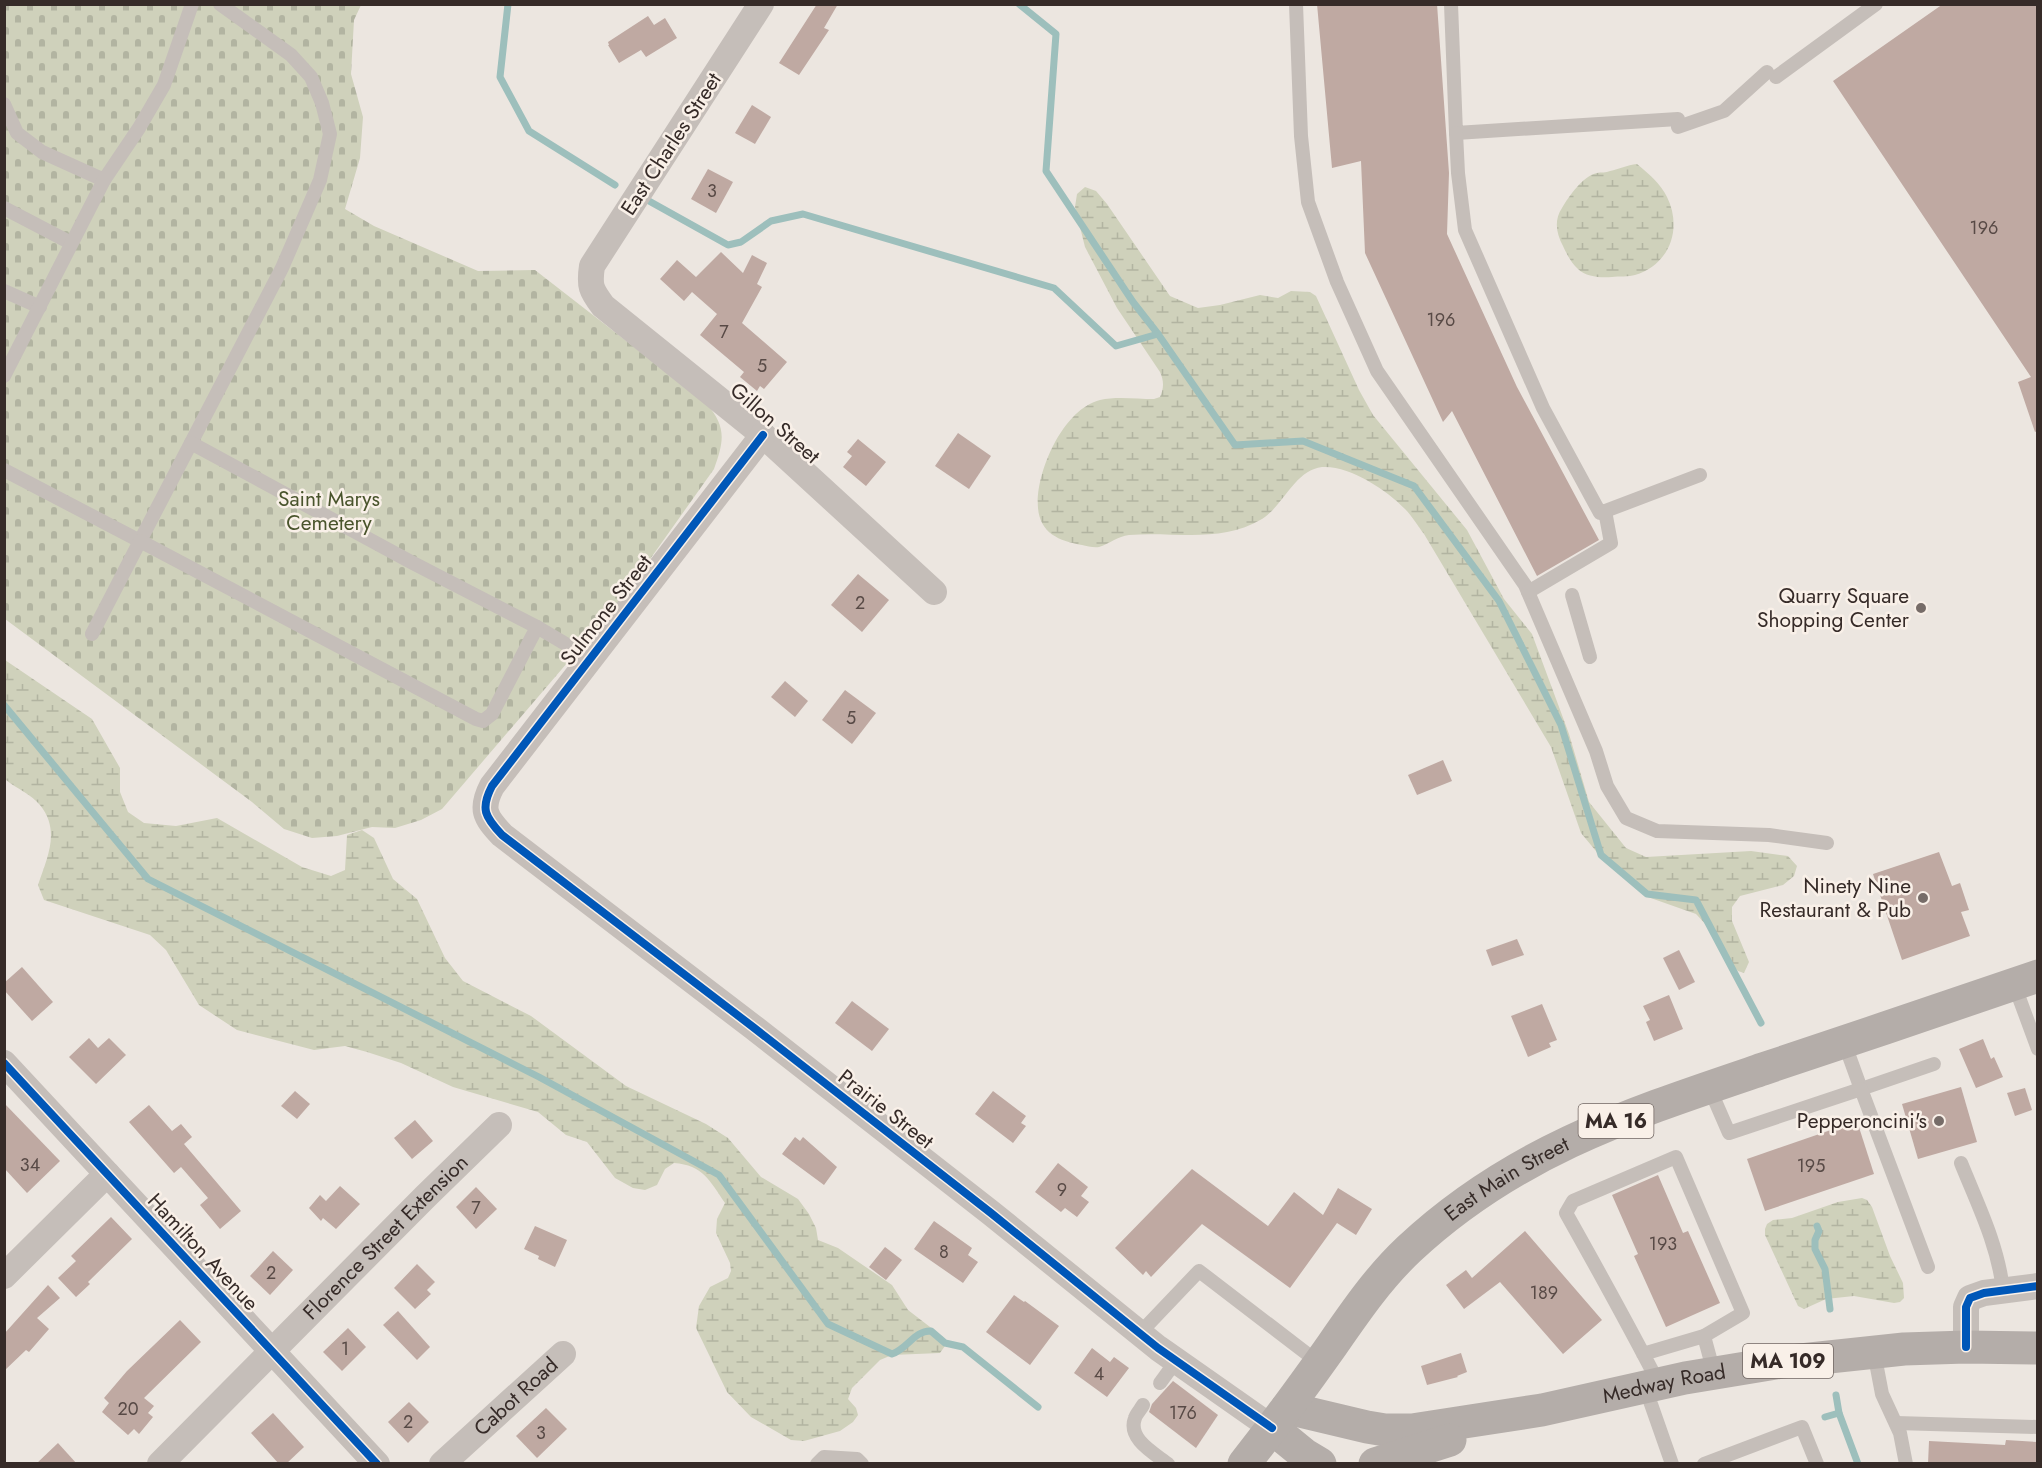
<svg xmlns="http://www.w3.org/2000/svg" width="2042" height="1468" viewBox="0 0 2042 1468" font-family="Jost,sans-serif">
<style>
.wetland{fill:url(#wetland-marsh)}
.cemetery{fill:url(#cemetery-stones)}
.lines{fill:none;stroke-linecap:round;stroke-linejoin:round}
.stream{stroke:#9dbfbc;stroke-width:7}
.building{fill:#bfa9a2}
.lane{stroke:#c5beb9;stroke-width:14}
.street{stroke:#c5beb9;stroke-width:26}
.primary{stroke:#b4ada9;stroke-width:33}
.cycleway-casing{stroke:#f9f0e8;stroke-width:11}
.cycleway{stroke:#0057b8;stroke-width:8}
.poi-dot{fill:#766c68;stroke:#f9f0e8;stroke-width:2}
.labels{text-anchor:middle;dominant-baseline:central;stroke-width:5;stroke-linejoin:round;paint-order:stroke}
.number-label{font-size:18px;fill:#584a46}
.shield{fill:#f9f0e8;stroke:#706662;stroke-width:1.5}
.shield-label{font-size:20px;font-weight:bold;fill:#362b28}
.street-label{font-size:21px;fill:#362b28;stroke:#f9f0e8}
.park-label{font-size:21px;fill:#49542c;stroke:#f9f0e8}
.poi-label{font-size:21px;fill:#362b28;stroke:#f9f0e8;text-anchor:end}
</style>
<defs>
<pattern id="wetland-marsh" width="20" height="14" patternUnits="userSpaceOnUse" patternTransform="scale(1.5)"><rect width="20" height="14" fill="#cfd1bb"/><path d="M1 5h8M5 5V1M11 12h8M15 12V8" fill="none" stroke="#b2b4a1"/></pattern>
<pattern id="cemetery-stones" width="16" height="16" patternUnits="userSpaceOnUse" patternTransform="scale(1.5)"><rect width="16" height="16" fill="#cfd1bb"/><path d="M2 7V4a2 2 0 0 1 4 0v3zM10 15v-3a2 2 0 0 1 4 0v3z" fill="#b2b4a1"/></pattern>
</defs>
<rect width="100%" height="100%" fill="#ece6e0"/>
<g class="wetland">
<path d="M1637,164c11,9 24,20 30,33 16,32 2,68 -32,78 -6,2 -16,1 -23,2 -11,1 -26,0 -34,-8 -6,-5 -12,-16 -15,-23 -7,-13 -9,-26 -1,-38 7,-12 21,-32 35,-35 4,-1 9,0 13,-2 9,-2 17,-6 27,-7z"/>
<path d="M1085,187l11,4 11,13 63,92 28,12 22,-3 40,-10 18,3 13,-7 19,1 6,4 43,94 14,25 94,115 37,69 28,35 37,100 20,68 37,46 20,9 105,-6 37,5 9,10 -3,10 -11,9 -43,11 -8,11v14l17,41 -5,11 -6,-2 -7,-7 -20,-34 -15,-16 -51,-18 -40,-34 -24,-29 -30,-86 -127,-213c-6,-8 -12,-18 -19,-25 -18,-19 -56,-44 -83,-42 -27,3 -39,39 -60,52 -42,25 -88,12 -133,16 -11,1 -20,9 -30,12 -5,1 -12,-1 -17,-2 -23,-4 -42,-12 -44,-37 -3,-35 25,-99 62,-108 16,-4 37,-1 54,-1l6,-2c4,-9 4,-16 0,-25l-43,-64 -32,-61 -10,-40 2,-13z"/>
<path d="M5,660l87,59 28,49v24l8,20 16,11 32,3 41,-8 85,49 29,9 14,-6 2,-35 15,-5 12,8 19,41 24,20 28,59 18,23 68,35 95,70 80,38 22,14 33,39 37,22 11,15 7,14 2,12 20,8 54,37 16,25 35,27 4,6 -7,10 -48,2 -12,5 -28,28 -4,11 8,9 2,7 -5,7 -13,9 -36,10 -13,-1 -40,-23 -24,-25 -31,-64 3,-22 11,-19 18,-9 3,-7 -1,-8 -14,-30 1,-14 8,-16c-15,-22 -22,-38 -51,-40l-9,6 -8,16 -12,5 -12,-2 -18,-10 -28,-36 -21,-7 -28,-23 -85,-25 -52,-24 -34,-11 -22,-6 -31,4 -77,-20 -38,-25 -33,-55 -16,-15 -106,-35 -6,-15c9,-27 23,-54 2,-80 -8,-10 -24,-17 -34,-25l-1,-4z"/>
<path d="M1862,1198l5,2 5,7 18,49 13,27 1,15 -4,4 -6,1 -40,-7 -28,3 -22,10 -6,-3 -33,-71v-6l2,-5 6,-4 19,-2 46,-16z"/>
</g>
<path class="cemetery" d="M5,5h356l-7,15 -3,54 12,43 -3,41 -15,51 29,17 104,45 57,-1 171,133c21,24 18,38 8,66l-93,131 -179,209 -21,11 -26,8 -23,-1 -35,9 -25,2 -28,-9 -32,-27 -247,-183z"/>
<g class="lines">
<g class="stream">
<path d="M508,4l-8,73 29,54 86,54"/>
<path d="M1019,4l37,30 -10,137 87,131 25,32"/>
<path d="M649,201l79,44 13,-3 30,-21 32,-7 251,74 62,58 42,-12 77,111 68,-4 111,45 85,115 62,124 40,130 46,39 49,6 65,123"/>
<path d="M4,705l144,174 391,198 180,98 109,149 64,30c15,-5 23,-24 39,-23l14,12 18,4 75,60"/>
<path d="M1817,1226l2,5 -4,9v9l10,20 5,40"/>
<path d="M1836,1395l3,18 19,51"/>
<path d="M1825,1417l14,-4"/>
</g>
</g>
<g class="building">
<path d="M817,4h21l-14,24 5,2 -30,45 -20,-12z"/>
<path d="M1317,4h120l12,169 -2,61 70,153 82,153 -62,36 -85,-165 -9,11 -78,-169 -4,-92 -29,7z"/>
<path d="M1943,4h94v427l-2,1 -17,-50 13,-5 -198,-296z"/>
<path d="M648,16l6,9 11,-7 12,20 -31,19 -5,-7 -22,13 -11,-18h1l-1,-3z"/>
<path d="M752,105l19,12 -16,27 -20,-11z"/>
<path d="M708,169l25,13 -17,31 -25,-14z"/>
<path d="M721,252l22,21 9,-18 15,8 -10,21 5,3 -20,36 45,39 -23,27 -4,-3 -3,5 -17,-14 4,-5 -44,-37 17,-21 -25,-22 -8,9 -24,-22 17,-19 19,17z"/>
<path d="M958,433l33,23 -22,33 -34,-23z"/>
<path d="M858,439l28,23 -20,24 -23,-19 9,-11 -5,-4z"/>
<path d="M858,574l31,26 -27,32 -31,-27z"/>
<path d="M785,681l23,20 -13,16 -24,-20z"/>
<path d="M845,690l31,23 -24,31 -30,-24z"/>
<path d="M1443,760l9,21 -35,14 -9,-20z"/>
<path d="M1939,852l13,34 8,-3 9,27 -8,2 9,24 -68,24 -29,-86z"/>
<path d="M1517,939l7,16 -32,11 -6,-16z"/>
<path d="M1679,950l16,32 -16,8 -16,-32z"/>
<path d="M22,967l31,35 -21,19 -28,-31v-7z"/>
<path d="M1669,995l14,34 -29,12 -8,-19 4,-2 -7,-14z"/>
<path d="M852,1001l37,28 -17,22 -37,-28z"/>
<path d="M1542,1004l15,36 -8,3 2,4 -23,10 -17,-41z"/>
<path d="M89,1038l9,10 11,-10 17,17 -30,29 -27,-27z"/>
<path d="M1983,1039l8,20 3,-2 9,20 -27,11 -17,-39z"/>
<path d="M1961,1087l16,55 -59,17 -16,-55z"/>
<path d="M2025,1088l7,22 -17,6 -8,-23z"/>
<path d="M295,1091l15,13 -13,15 -16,-13z"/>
<path d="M993,1091l33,25 -5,7 5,3 -13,17 -38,-29z"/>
<path d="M4,1103l56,58 -33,32 -23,-25z"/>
<path d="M149,1105l23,26 9,-7 11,13 -8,7 57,67 -21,18 -20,-24 8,-7 -27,-31 -7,6 -45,-51z"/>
<path d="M415,1120l18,21 -21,18 -18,-21z"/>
<path d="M1857,1121l17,53 -109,37 -18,-52z"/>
<path d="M795,1137l5,4 3,-4 34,30 -13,18 -42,-31z"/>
<path d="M1058,1163l30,24 -7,9 8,6 -12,15 -12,-9 -4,4 -26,-20z"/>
<path d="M1192,1169l76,57 26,-34 29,23 15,-27 34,21 -16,26 -19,-12 -47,65 -88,-64 -51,53 -5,-6 -3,4 -28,-27z"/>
<path d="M1658,1175l25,58 5,-2 32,72 -54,24 -32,-71 4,-2 -26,-59z"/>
<path d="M340,1186l20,18 -24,25 -13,-11 -2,3 -12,-13 11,-13 6,6z"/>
<path d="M476,1187l21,22 -21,20 -20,-22z"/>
<path d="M111,1217l21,22 -44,43 2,2 -14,13 -18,-19 18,-17 -5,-5z"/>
<path d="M934,1221l38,27 -4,7 10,7 -15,21 -49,-34z"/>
<path d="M535,1226l32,14 -12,27 -17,-8 1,-3 -15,-7z"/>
<path d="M1525,1231l77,89 -39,34 -63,-72 -36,27 -18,-24 20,-15 6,8z"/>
<path d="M885,1247l17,13 -16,20 -17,-13z"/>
<path d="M273,1251l20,19 -23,25 -20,-19z"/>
<path d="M417,1264l18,18 -8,8 4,4 -16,15 -21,-21z"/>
<path d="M48,1285l12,13 -23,20 12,11 -20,23 -3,-2 -22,21v-37z"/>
<path d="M1014,1295l10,7 1,-1 34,25 -29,39 -44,-33z"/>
<path d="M398,1311l32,36 -13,13 -34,-35z"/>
<path d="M180,1320l21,22 -57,56 10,8 -6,7 5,4 -14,17 -5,-5 -6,6 -26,-23 7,-9 -5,-5 23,-27z"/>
<path d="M348,1328l18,19 -24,24 -19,-19z"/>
<path d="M1092,1348l18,14 4,-5 15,11 -22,29 -33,-24z"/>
<path d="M1461,1353l6,19 -10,4 1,1 -31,8 -6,-19z"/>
<path d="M1173,1381l45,34 -22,33 -47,-36 3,-8z"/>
<path d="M409,1402l20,20 -21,21 -20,-21z"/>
<path d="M546,1408l21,21 -30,29 -21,-22z"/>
<path d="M273,1413l31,34 -18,17h-7l-28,-31z"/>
<path d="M2006,1440l31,2v22h-109l1,-23 76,4z"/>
<path d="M58,1443l19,21h-41z"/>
</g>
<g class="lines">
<g class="lane">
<path d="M1296,4l5,132 7,66 29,80 40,89 148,214 71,166 11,35 19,32 31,13 112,4 58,8"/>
<path d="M1451,4l5,129 222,-14"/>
<path d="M1776,77l100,-73"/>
<path d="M4,104l13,29 25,19 62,28"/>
<path d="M1678,127l46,-16 43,-39"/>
<path d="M1456,133l2,40 7,57 78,178 57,105 100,-38"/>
<path d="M4,208l67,35"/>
<path d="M4,291l36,16"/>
<path d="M4,376l100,-196 35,-52 25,-43 28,-81"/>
<path d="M4,470l136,71 142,-273 38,-88 10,-46 -8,-31 -11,-26 -20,-22 -71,-51"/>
<path d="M1528,592l83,-49 -6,-32"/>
<path d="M1572,595l18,62"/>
<path d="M537,627l54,32"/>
<path d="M92,634l48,-93 336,178 7,2 9,-7 45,-87 -126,-65 -220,-119"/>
<path d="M2014,984l24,65"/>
<path d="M1844,1042l17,47 73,-25"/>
<path d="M1709,1087l20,46 132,-44 67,178"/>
<path d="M1961,1163c17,42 37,82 42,127"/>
<path d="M1139,1334l60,-63 120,92"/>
<path d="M1704,1336l10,37"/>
<path d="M1874,1352l8,42 18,39 6,31"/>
<path d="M1643,1354l61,-18 39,-23 -67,-156 -103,44 -7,12c32,57 63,113 93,171"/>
<path d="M1160,1383l16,-22"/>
<path d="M1645,1387l27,77"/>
<path d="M1143,1405c-2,4 -7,9 -8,13 -8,21 19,35 33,46"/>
<path d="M1896,1423l142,4"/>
<path d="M817,1464l7,-7 33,2 5,5"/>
<path d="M1704,1464l98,-37 15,37"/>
</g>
<g class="street">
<path d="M761,4l-169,262c-3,20 -1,24 11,40l160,129 171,157"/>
<path d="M763,435l-271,351c-12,23 -7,31 10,49l251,192 238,186 167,135 114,80"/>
<path d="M4,1063l373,401"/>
<path d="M4,1276l103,-102"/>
<path d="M1966,1347v-40l4,-9 14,-5 54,-7"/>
<path id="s1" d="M160,1464l266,-268 73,-71"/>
<path id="s2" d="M442,1464l121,-110"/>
</g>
<g class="primary">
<path id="s3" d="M1287,1408l80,19 18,3h27l130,-20 143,-32 97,-16 122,-13 62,-2 72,1"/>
<path d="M1272,1428l33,27 15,9"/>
<path id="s4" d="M1244,1464c29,-37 57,-75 84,-113 25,-36 49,-72 81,-102 105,-98 221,-135 354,-180 92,-31 183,-61 275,-93"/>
<path d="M1375,1464l75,-24"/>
</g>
<defs>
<g id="cycleway">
<path d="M763,435l-271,351c-12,23 -7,31 10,49l251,192 238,186 167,135 114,80"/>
<path d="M4,1063l373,401"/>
<path d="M1966,1347v-40l4,-9 14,-5 54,-7"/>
</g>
</defs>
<use href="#cycleway" class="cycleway-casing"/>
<use href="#cycleway" class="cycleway"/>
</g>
<g class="poi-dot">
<circle cx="1921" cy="608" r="6"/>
<circle cx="1923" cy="898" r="6"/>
<circle cx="1939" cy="1121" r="6"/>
</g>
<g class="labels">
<g class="number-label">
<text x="712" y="191">3</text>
<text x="1984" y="228">196</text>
<text x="1441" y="320">196</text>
<text x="724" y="332">7</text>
<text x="762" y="366">5</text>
<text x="860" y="603">2</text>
<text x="851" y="718">5</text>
<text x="30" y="1165">34</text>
<text x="1811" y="1166">195</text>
<text x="1062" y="1190">9</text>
<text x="476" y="1208">7</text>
<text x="1663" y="1244">193</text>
<text x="944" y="1252">8</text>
<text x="271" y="1273">2</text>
<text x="1544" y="1293">189</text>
<text x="345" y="1349">1</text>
<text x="1099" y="1374">4</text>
<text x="128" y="1409">20</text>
<text x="1183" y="1413">176</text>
<text x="408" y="1422">2</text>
<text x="541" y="1433">3</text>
</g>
<g class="shield">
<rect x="1578.5" y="1104" width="75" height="34" rx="4.5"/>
<rect x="1743" y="1344" width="90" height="34" rx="4.5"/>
</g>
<g class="shield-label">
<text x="1616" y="1121">MA 16</text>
<text x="1788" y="1361">MA 109</text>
</g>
<g class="street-label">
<text transform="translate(671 144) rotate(-57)">East Charles Street</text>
<text transform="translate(775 423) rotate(41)">Gillon Street</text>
<text transform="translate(606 610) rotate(-52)">Sulmone Street</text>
<text transform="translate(886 1109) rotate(38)">Prairie Street</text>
<text stroke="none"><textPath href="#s4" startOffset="392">East Main Street</textPath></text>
<text stroke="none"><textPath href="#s1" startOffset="320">Florence Street Extension</textPath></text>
<text transform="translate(203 1252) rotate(47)">Hamilton Avenue</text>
<text stroke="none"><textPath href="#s3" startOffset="384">Medway Road</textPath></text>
<text stroke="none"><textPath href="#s2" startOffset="100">Cabot Road</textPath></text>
</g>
<g class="park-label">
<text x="329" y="499">Saint Marys<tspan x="329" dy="24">Cemetery</tspan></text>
</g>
<g class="poi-label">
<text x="1909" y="596">Quarry Square<tspan x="1909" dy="24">Shopping Center</tspan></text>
<text x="1911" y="886">Ninety Nine<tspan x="1911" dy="24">Restaurant &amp; Pub</tspan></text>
<text x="1927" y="1121">Pepperoncini's</text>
</g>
</g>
<rect width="2042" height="1468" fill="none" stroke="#362b28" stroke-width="12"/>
</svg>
